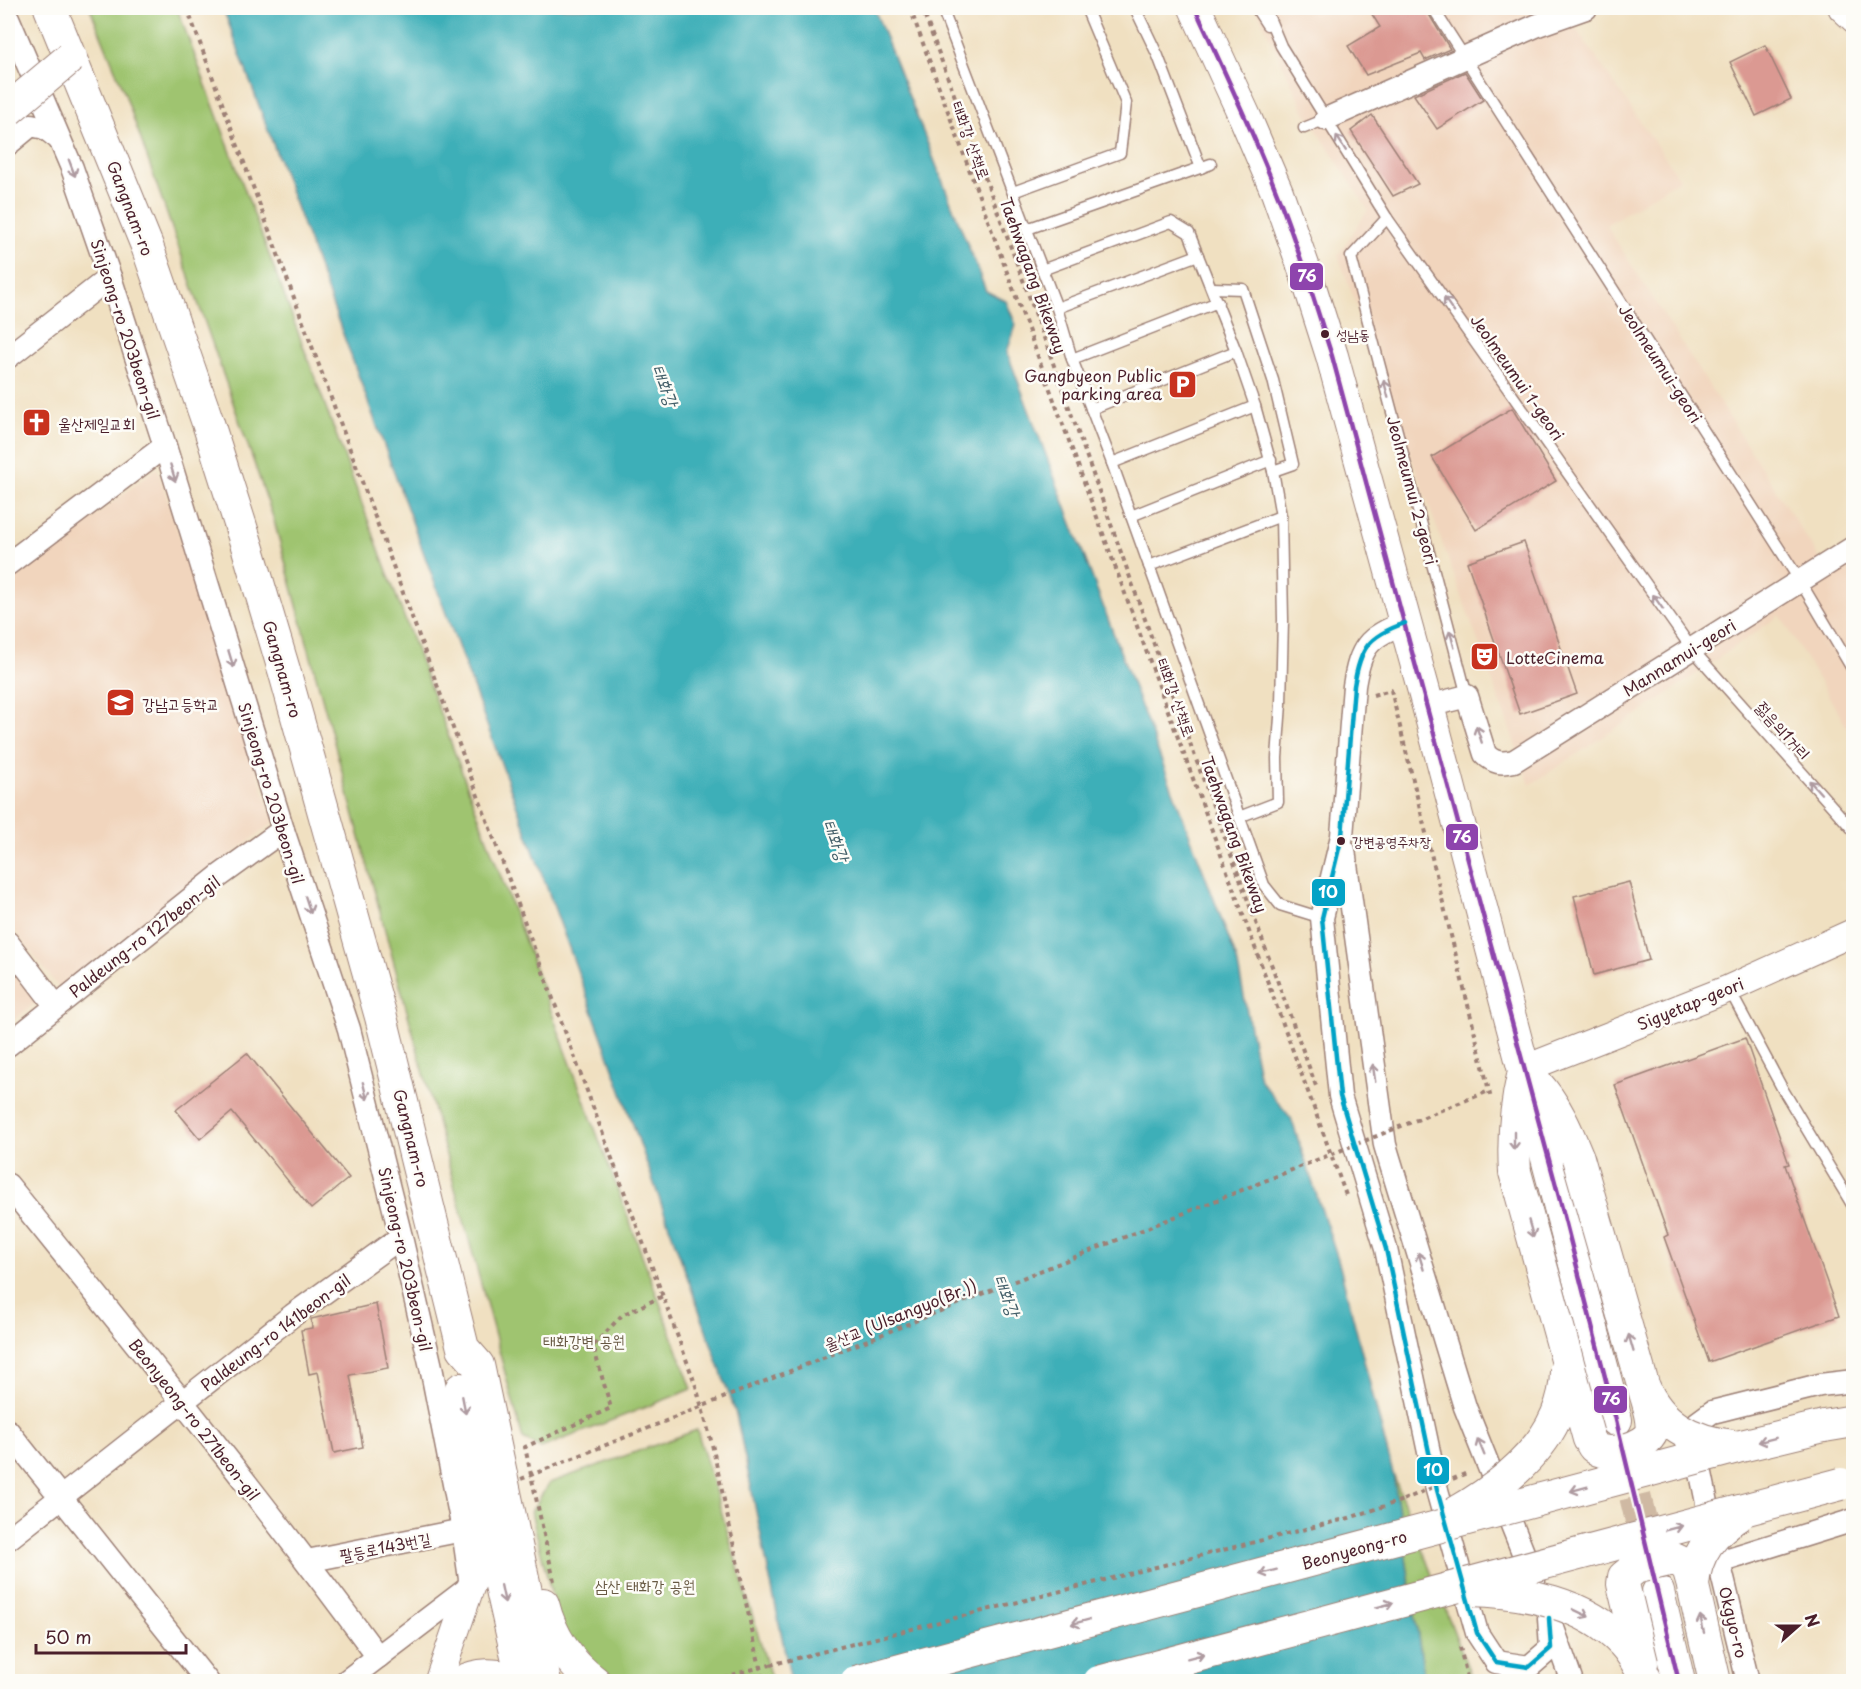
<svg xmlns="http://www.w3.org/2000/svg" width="1861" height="1689" viewBox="0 0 1861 1689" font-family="'Playpen Sans','Poor Story',sans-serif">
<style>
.built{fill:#f1d5bd}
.green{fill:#9fc46f;stroke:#74724d;stroke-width:1.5}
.water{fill:#3eafb8;stroke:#446772;stroke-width:1.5}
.building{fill:#db9992}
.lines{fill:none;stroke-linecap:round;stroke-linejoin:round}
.secondary-tunnel{stroke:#cfb9a3;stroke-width:32;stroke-dasharray:32 16;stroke-linecap:butt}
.service-casing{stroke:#9d8076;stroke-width:13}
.minor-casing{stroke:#9d8076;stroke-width:25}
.tertiary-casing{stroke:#9d8076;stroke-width:29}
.secondary-casing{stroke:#9d8076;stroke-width:34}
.path{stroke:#9d8076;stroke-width:4;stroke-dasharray:4.5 4.5;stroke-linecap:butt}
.service{stroke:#fff;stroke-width:10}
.minor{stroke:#fff;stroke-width:22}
.tertiary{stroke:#fff;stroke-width:27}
.secondary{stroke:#fff;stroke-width:32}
.secondary-bridge-casing{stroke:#9d8076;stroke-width:34;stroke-linecap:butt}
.path-bridge{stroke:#9d8076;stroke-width:4;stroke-dasharray:4.5 4.5;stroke-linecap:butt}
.secondary-bridge{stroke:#fff;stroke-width:32}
.bus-1-casing{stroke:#fdfcf7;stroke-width:9}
.bus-2-casing{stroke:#fdfcf7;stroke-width:9}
.bus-1{stroke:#8e44ad;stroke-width:4.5}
.bus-2{stroke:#04a2c6;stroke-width:4.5}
.oneway{stroke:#ae9aa0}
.bus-dot{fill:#4a1f2b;stroke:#fdfcf7;stroke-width:2}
.labels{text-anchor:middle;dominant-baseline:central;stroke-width:5;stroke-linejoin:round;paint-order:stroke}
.bus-label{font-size:14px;fill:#4a1f2b;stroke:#fdfcf7;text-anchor:start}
.street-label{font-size:16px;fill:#4a1f2b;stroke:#fdfcf7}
.poi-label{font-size:16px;fill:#4a1f2b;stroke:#fdfcf7;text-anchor:start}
.park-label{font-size:16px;fill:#685943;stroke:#fdfcf7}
.water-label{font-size:18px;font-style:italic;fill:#45606a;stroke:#fdfcf7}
.line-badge{stroke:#fdfcf7;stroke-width:2}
.badge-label{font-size:16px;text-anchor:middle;font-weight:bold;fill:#fff}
</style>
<rect width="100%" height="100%" fill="#fdfcf7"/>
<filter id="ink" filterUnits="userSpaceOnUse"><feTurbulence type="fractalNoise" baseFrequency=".0167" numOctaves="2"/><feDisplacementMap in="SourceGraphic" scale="12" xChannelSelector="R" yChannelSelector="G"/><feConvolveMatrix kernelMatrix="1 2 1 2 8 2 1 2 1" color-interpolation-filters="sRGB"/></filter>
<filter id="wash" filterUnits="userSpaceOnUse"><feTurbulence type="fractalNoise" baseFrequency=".008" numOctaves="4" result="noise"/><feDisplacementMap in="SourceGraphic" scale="24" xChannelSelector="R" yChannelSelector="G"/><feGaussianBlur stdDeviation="1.35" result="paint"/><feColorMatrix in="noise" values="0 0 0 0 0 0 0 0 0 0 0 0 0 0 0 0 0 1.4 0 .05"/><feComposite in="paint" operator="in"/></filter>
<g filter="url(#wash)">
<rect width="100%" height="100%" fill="#f0e0c1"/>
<g class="built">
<path d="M1256,8h306l118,171 -74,46 223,348 24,-15v179l-73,-122 -124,87 -126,83 -192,-530 30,-45 -64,-100z"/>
<path d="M157,468l117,354 -215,166 -51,-66v-338z"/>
<path d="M8,964l28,38 -28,23z"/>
</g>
<g class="green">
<path d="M90,8h87l515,1381 -151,59 -18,-9 -250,-922 -148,-423z"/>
<path d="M697,1430l75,251h-199l-42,-169 18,-29z"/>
<path d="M1393,1474l80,207h-48z"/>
</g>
<path class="water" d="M223,8h651l112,283 20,10 10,24 -9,27 230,608 23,120 31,38 47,141 55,215 32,207h-634l-55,-267 -133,-374z"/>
<g id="blocks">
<g class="building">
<path d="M1368,8h57l25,41 -25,11 -4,-7 -55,22 -18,-29 32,-19z"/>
<path d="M1765,45l26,54 -35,17 -26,-54z"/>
<path d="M1465,72l18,28 -46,29 -23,-34z"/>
<path d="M1372,115l46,69 -25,12 -42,-65z"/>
<path d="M1512,408l44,73 -80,49 -44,-73z"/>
<path d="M1524,542l53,152 -57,20 -53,-152z"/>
<path d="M1629,882l20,78 -55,15 -20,-79z"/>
<path d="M1745,1038l44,126 -4,1 54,151 -130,46 -45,-125 4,-2 -53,-150z"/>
<path d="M247,1053l102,125 -38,31 -79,-97 -32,27 -24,-29z"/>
<path d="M376,1304l12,64 -38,7 13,72 -29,6 -16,-81 -9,2 -8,-44 11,-2 -1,-9z"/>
</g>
</g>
</g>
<g filter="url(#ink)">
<use href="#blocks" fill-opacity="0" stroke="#9d8076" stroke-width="1.5"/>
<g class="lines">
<path class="secondary-tunnel" d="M1624,1450l27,112"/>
<defs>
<g id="service">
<path d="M942,8l115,300 15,51 40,104 152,422 16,20 42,13"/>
<path d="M1135,8l23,48 43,112"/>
<path d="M1256,8l11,17"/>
<path d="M1265,8l16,38 45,73 -22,9"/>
<path d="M1433,8l367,573 54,91"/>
<path d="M1326,119l61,99 305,431 162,182"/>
<path d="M1013,192l107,-39 6,-50 -40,-95"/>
<path d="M1387,218l-36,39 116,439"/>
<path d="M1027,229l184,-65"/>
<path d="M1042,270l129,-48 18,11 47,118 19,55 18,65 8,45 2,104 -2,84 -4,54 1,44 -39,15"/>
<path d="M1212,288l31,1 30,91 20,84 -20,7"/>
<path d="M1057,308l141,-53"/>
<path d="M1072,359l146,-57"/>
<path d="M1091,409l145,-58"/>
<path d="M1112,463l143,-57"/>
<path d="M1131,516l140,-56"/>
<path d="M1149,566l132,-50"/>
<path d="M1729,989l53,99 72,120"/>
</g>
<g id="minor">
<path d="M8,18l64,150 38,109 55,169 118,384 66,199 52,208 30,130 32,163 8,56 -126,96"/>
<path d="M1326,119l212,-94 48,-17"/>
<path d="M8,144l23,-19 14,3 14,11"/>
<path d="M8,357l102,-80"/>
<path d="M8,564l157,-118"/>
<path d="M1405,623c-37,13 -45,25 -51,63l-12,150 -20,82 18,178 46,153 51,241 40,143 19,29 33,5 22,-19 -2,-30"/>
<path d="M1428,706l39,-10 18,58c9,9 16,10 29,7l340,-214"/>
<path d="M1344,850l41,295 80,262 69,173"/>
<path d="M8,943l48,63"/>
<path d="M8,1045l210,-168 65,-47"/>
<path d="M8,1185c126,156 251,310 370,472"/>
<path d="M8,1431l200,251"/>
<path d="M8,1539l285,-224 108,-78"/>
<path d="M307,1561l156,-31"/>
<path d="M1719,1562l135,-42"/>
<path d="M1554,1631l18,51"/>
<path d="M1748,1682l-29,-120 -26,-128 4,-11 15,-11 108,-27 34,-4"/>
</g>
<g id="tertiary">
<path d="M1842,8l12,11"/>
<path d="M1524,1069l204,-80 126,-57"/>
<path d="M438,1682l33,-96 23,-55"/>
</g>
<g id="secondary">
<path d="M50,8l97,238 61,177 40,126 36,121 97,347 82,331 15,17 67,317"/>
<path d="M1195,8l50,109 32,75 29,82 26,82 96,350 188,714"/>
<path d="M1536,1083c20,22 31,48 42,75"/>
<path d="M1515,1172c-2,-33 0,-63 8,-96"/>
<path d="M461,1389l29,148 33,145"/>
<path d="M1824,1426l30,-5"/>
<path d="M1658,1592l21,90"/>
<path d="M543,1604c8,32 26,59 52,78"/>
<path d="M461,1682c21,-11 39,-6 61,-3"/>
</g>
</defs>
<use href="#service" class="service-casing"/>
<use href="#minor" class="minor-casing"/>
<use href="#tertiary" class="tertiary-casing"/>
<use href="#secondary" class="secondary-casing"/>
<g class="path">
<path d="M187,8l509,1378 16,58 51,238"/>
<path d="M910,8l437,1190"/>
<path d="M922,8l107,288 136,379 151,411"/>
<path d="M1373,695l18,-5 100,409"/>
<path d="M554,1581l-29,-134 86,-39 -18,-62 29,-31 41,-19"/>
<path d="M1460,1647l8,35"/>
<path d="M770,1665l579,-147 54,-18"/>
<path d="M706,1682l44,-12"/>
</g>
<use href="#service" class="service"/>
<use href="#minor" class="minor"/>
<use href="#tertiary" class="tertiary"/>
<use href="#secondary" class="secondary"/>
<defs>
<g id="secondary-bridge">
<path d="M8,110l63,-53"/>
<path d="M1578,1158l65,227c17,40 48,56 90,61"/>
<path d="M1515,1172l74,267c2,2 3,6 5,8 12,12 53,0 58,-15 3,-14 -6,-33 -9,-47"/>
<path d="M1454,1514c54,-31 113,-78 112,-145"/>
<path d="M1470,1590c53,1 116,13 153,53 10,10 16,23 22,35"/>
<path d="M1642,1663l-19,-79 1,-7 11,-9 39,-9 13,6 6,21"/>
<path d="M856,1682l881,-235 87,-21"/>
<path d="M1099,1682l742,-198"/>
<path d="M1715,1682l-22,-96c2,-33 20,-55 47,-72"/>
</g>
</defs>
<use href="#secondary-bridge" class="secondary-bridge-casing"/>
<g class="path-bridge">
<path d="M521,1479l968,-388"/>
<path d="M1403,1500l64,-27"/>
<path d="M750,1670l20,-5"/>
</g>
<use href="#secondary-bridge" class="secondary-bridge"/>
<defs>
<path id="bus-1" d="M1195,8c28,61 57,121 81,183 22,54 38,110 56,165l230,852 54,212 63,262"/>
<path id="bus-2" d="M1405,623c-37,13 -45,25 -51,63l-12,150 -20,82 18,178 46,153 51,241 40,143 19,29 33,5 22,-19 -2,-30"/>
</defs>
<use href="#bus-1" class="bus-1-casing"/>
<use href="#bus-2" class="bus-2-casing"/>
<use href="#bus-1" class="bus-1"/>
<use href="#bus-2" class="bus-2"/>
</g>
<defs><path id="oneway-shaft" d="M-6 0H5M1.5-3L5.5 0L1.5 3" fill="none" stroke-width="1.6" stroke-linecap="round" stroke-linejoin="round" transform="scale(1.5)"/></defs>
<g class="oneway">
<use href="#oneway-shaft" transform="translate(1341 143) rotate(-122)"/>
<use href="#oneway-shaft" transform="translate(72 168) rotate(69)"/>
<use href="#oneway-shaft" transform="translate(1449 305) rotate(-125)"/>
<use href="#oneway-shaft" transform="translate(1386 389) rotate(-105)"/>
<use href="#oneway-shaft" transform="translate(173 473) rotate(73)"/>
<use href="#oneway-shaft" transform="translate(1658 602) rotate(-125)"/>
<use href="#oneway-shaft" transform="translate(1452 639) rotate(-105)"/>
<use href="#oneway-shaft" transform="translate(231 659) rotate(73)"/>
<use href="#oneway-shaft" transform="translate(1479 734) rotate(-108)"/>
<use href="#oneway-shaft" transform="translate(1815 787) rotate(-132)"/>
<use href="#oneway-shaft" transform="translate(308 905) rotate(72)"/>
<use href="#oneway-shaft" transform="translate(1374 1073) rotate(-98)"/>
<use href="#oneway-shaft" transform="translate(365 1091) rotate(76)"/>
<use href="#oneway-shaft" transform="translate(1514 1141) rotate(90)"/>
<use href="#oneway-shaft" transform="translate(1531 1229) rotate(74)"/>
<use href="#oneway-shaft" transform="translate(1421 1261) rotate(-107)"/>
<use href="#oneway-shaft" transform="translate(1631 1343) rotate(-106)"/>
<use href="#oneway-shaft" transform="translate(464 1405) rotate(79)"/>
<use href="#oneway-shaft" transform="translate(1767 1440) rotate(166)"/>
<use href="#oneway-shaft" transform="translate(1481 1447) rotate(-112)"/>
<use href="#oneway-shaft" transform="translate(1579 1489) rotate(165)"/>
<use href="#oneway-shaft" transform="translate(1674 1528) rotate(-15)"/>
<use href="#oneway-shaft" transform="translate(1268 1572) rotate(165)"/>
<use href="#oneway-shaft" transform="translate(503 1594) rotate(78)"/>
<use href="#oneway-shaft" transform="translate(1385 1605) rotate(-15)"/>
<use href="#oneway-shaft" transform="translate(1581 1613) rotate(26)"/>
<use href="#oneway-shaft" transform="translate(1080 1622) rotate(165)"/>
<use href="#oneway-shaft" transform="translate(1702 1624) rotate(-103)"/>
<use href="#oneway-shaft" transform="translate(1196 1656) rotate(-15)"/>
</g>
</g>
<defs>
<symbol id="parking-square" viewBox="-11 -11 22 22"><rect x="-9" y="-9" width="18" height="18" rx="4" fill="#c8321e" stroke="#fdfcf7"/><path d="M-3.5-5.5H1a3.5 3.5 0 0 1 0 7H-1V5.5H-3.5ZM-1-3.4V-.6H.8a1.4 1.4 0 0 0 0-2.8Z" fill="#fff"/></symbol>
<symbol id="church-square" viewBox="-11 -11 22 22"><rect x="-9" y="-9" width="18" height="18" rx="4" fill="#c8321e" stroke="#fdfcf7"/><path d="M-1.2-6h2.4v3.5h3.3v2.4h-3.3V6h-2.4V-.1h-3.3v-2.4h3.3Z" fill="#fff"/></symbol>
<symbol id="theatre-square" viewBox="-11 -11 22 22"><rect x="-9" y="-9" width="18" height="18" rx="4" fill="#c8321e" stroke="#fdfcf7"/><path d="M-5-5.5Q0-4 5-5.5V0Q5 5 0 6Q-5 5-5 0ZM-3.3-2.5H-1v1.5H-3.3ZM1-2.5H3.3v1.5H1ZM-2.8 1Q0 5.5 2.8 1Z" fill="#fff"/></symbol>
<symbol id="school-square" viewBox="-11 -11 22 22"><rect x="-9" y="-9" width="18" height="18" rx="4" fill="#c8321e" stroke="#fdfcf7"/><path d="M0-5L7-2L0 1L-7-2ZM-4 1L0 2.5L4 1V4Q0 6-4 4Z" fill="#fff"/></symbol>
</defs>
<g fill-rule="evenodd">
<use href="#parking-square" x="1166" y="368" width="33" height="33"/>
<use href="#church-square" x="20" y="406" width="33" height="33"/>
<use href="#theatre-square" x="1468" y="640" width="33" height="33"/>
<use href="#school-square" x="104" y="686" width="33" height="33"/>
</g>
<g class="bus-dot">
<circle cx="1325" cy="334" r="5"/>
<circle cx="1341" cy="841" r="5"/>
</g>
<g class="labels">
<g class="bus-label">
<text x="1336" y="334">성남동</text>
<text x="1352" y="841">강변공영주차장</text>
</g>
<g class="street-label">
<text transform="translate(972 140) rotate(70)">태화강 산책로</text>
<text transform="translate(131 208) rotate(69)">Gangnam-ro</text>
<text transform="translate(1034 275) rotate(70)">Taehwagang Bikeway</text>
<text transform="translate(126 329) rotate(72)">Sinjeong-ro 203beon-gil</text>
<text transform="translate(1661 363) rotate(57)">Jeolmeumui-geori</text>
<text transform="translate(1518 377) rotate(55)">Jeolmeumui 1-geori</text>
<text transform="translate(1413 490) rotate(75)">Jeolmeumui 2-geori</text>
<text transform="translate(1679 657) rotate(-32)">Mannamui-geori</text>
<text transform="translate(283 669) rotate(74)">Gangnam-ro</text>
<text transform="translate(1177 697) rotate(70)">태화강 산책로</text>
<text transform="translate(1784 730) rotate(48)">젊음의1거리</text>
<text transform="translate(272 793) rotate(73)">Sinjeong-ro 203beon-gil</text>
<text transform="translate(1235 834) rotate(70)">Taehwagang Bikeway</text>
<text transform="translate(144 936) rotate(-38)">Paldeung-ro 127beon-gil</text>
<text transform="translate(1690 1003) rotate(-22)">Sigyetap-geori</text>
<text transform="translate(412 1138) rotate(76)">Gangnam-ro</text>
<text transform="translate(406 1259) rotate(77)">Sinjeong-ro 203beon-gil</text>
<text transform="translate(900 1314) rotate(-22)">울산교 (Ulsangyo(Br.))</text>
<text transform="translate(275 1332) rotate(-37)">Paldeung-ro 141beon-gil</text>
<text transform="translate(195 1419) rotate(52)">Beonyeong-ro 271beon-gil</text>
<text transform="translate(385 1546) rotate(-11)">팔등로143번길</text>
<text transform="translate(1354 1549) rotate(-15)">Beonyeong-ro</text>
<text transform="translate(1734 1622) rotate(76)">Okgyo-ro</text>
</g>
<g class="poi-label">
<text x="1162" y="375" text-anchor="end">Gangbyeon Public<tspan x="1162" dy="18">parking area</tspan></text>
<text x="58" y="423">울산제일교회</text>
<text x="1506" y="657">LotteCinema</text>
<text x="142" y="703">강남고등학교</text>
</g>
<g class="park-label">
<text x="584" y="1340">태화강변 공원</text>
<text x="645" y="1585">삼산 태화강 공원</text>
</g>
<g class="water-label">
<text transform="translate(666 385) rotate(69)">태화강</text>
<text transform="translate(837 840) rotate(69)">태화강</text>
<text transform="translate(1008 1295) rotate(69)">태화강</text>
</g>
</g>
<g class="line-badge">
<rect x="1289" y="262" width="35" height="29" rx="6" fill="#8e44ad"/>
<rect x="1445" y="823" width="34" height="28" rx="6" fill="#8e44ad"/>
<rect x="1311" y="878" width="35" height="29" rx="6" fill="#04a2c6"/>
<rect x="1593" y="1385" width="35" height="29" rx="6" fill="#8e44ad"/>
<rect x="1416" y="1456" width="34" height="29" rx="6" fill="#04a2c6"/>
</g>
<g class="badge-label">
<text x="1307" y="282">76</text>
<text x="1462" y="843">76</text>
<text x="1328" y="898">10</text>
<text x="1611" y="1405">76</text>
<text x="1433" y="1476">10</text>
</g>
<rect width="1861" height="1689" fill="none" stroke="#fdfcf7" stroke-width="30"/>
<g transform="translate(1798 1626) rotate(69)" stroke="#fdfcf7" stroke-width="4.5" paint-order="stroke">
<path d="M0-4.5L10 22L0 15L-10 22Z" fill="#4a1f2b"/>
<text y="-9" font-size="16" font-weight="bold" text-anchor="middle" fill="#4a1f2b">N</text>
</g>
<path d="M36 1644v9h150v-9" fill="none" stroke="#4a1f2b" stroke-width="3"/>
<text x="45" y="1644" font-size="18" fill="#4a1f2b" stroke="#fdfcf7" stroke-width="4.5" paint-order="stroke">50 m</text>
</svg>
